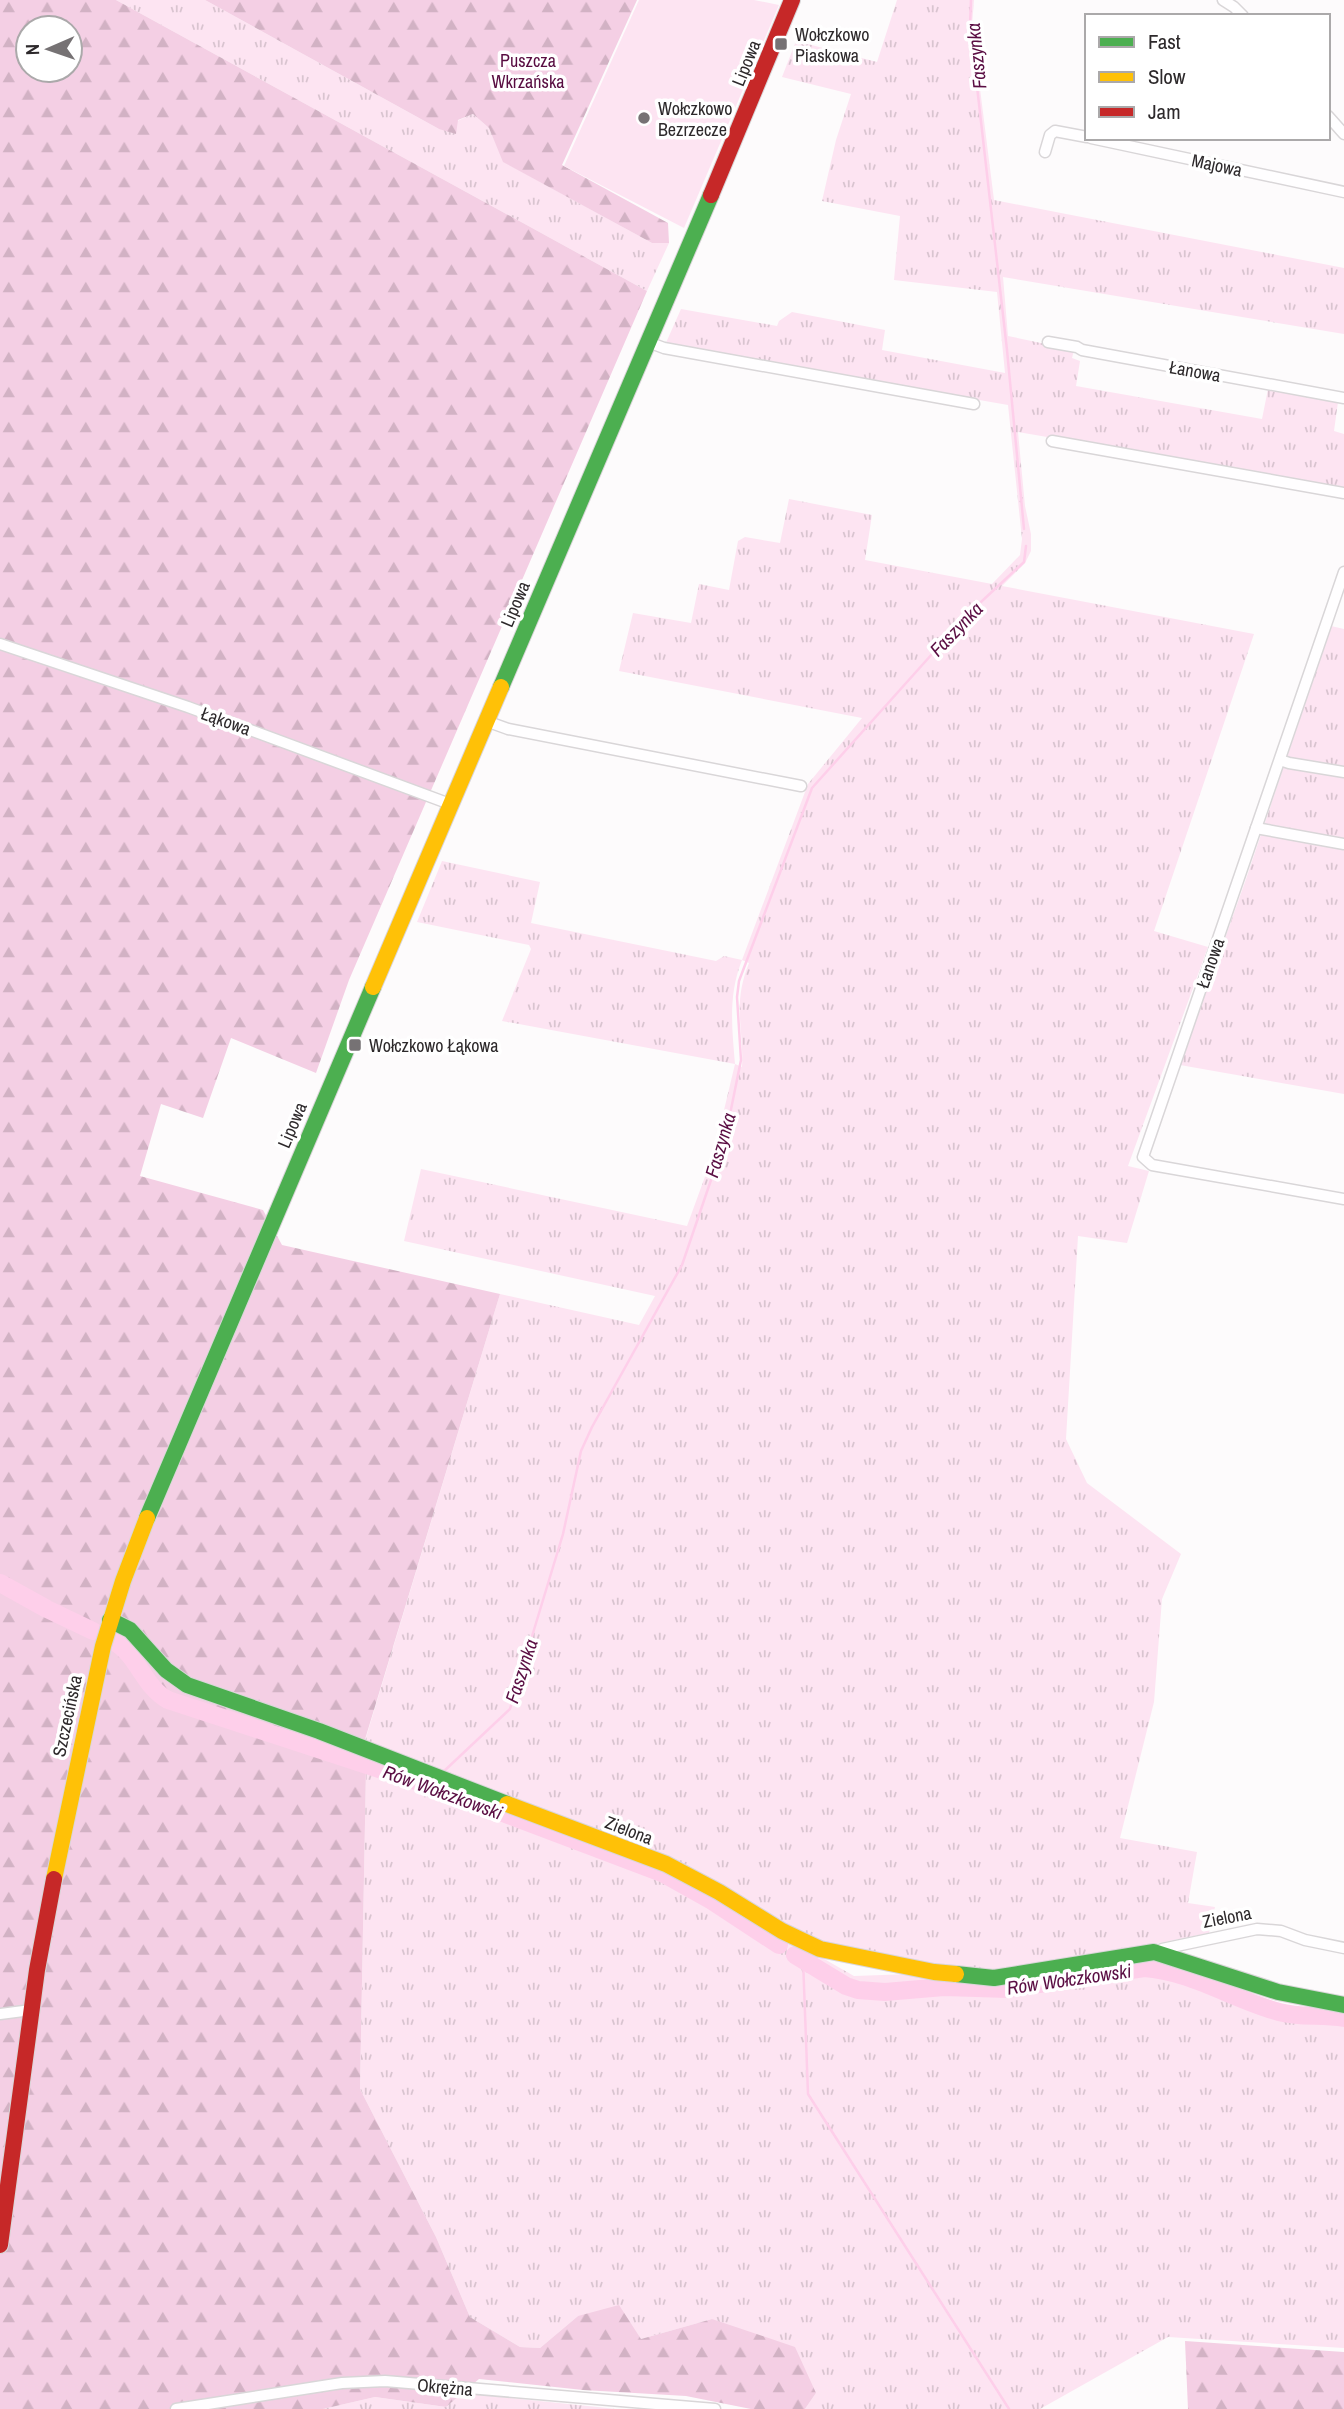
<svg xmlns="http://www.w3.org/2000/svg" width="1344" height="2409" viewBox="0 0 1344 2409" font-family="'Archivo Narrow',sans-serif">
<style>
.grass{fill:url(#grass-tufts);fill-rule:evenodd}
.forest{fill:url(#forest-firs);fill-rule:evenodd}
.park{fill:#fde4f2}
.lines{fill:none;stroke-linecap:round;stroke-linejoin:round}
.stream{stroke:#fecfea;stroke-width:2.5}
.river{stroke:#fecfea;stroke-width:18}
.street-casing{stroke:#d9d6d8;stroke-width:13}
.fast-casing{stroke:#d9d6d8;stroke-width:18}
.slow-casing{stroke:#d9d6d8;stroke-width:18}
.jam-casing{stroke:#d9d6d8;stroke-width:18}
.street{stroke:#fffeff;stroke-width:10}
.fast{stroke:#4caf50;stroke-width:16}
.slow{stroke:#ffc107;stroke-width:16}
.jam{stroke:#c62828;stroke-width:16}
.poi-dot{fill:#767274;stroke:#fff;stroke-width:2.5}
.labels{text-anchor:middle;dominant-baseline:central;stroke-width:7;stroke-linejoin:round;paint-order:stroke}
.poi-label{font-size:18px;fill:#2d292b;stroke:#fff;text-anchor:start}
.park-label{font-size:18px;fill:#580c41;stroke:#fff}
.street-label{font-size:18px;fill:#2d292b;stroke:#fff}
.water-label{font-size:19px;font-style:italic;fill:#5a0e43;stroke:#fff}
</style>
<defs>
<pattern id="grass-tufts" width="24" height="20" patternUnits="userSpaceOnUse" patternTransform="scale(1.75)"><rect width="24" height="20" fill="#fde4f2"/><path d="M3 7l-1-3M5 7V3M7 7l1-3M15 17l-1-3M17 17v-4M19 17l1-3" fill="none" stroke="#d9c4d0"/></pattern>
<pattern id="forest-firs" width="22" height="20" patternUnits="userSpaceOnUse" patternTransform="scale(1.75)"><rect width="22" height="20" fill="#f4cfe4"/><path d="M5 1l3.5 6h-7zM16 11l3.5 6h-7z" fill="#d2b2c4"/></pattern>
</defs>
<rect width="100%" height="100%" fill="#fdfbfc"/>
<g class="grass">
<path d="M116,0h89l234,129 34,-15 16,14 15,34 148,81h17l-22,48z"/>
<path d="M897,0h77l-2,25 22,175 350,68v66l-341,-57 5,59 66,14 -2,8 8,3 -4,25 186,33 6,-30 70,13 -4,29 10,3v54l-326,-56 7,74 6,28v17l-6,12 -23,23 252,48 -100,297 54,16 -80,219 21,5 -22,72 -49,-7 -12,203 21,44 94,71 -19,45 -8,103 -34,136 77,14 -9,51 27,4 -6,26 -105,21 -109,18 -70,-8 -95,-18 -41,-17 -106,-65 -319,-120 136,-450 139,31 16,-29 -251,-55 17,-72 266,57 27,-74 21,-88 -233,-43 29,-72 -2,-4 -112,-23 25,-61 98,21 -9,41 185,38 8,-5 18,4 66,-176 54,-66 -243,-47 14,-58 58,10 8,-39 30,6 9,-49 7,-4 35,6 9,-44 83,16 -7,45 127,24 28,-29 2,-16 -14,-134 -343,-60 16,-36 96,17 2,-5 13,-9 93,18 -3,20 123,23 -8,-81 -103,-12 6,-64 -78,-15 14,-61 15,-46 -69,-17 14,-36 81,21zM742,960l7,3c-17,42 -5,64 -7,104l-7,-3c-3,-36 -7,-69 7,-104z"/>
<path d="M1331,626l13,3v465l-164,-29 65,-183z"/>
<path d="M360,1756l324,123 170,97 57,-2 81,9 152,-23 157,50 43,4v334l-176,-11 -128,72h-235l11,-16 -104,-74 -71,20 -63,-23 -38,32 -20,-1 -50,-30 -34,-80 -76,-148 6,-319z"/>
<path d="M462,2393l145,15 8,1h-292l52,-12 71,10z"/>
</g>
<g class="forest">
<path d="M0,0h116l531,291 -298,689 -33,93 -85,-35 -28,80 -42,-14 -21,72 123,34 19,35 218,49 -140,462 6,14 -6,319 76,148 34,80 50,30 20,1 38,-32 41,-11 22,34 71,-20 83,28 21,46 -11,16h-54l-65,-13 -103,-6 -104,-11 -33,28 -71,-10 -52,12h-323zM28,28h42v42h-42z"/>
<path d="M205,0h432l-75,165 106,58 1,20h-17l-149,-81 -14,-34 -16,-14 -15,6 -2,14 -17,-5z"/>
<path d="M1185,2341l159,11v57h-156z"/>
</g>
<path class="park" d="M639,0h115l25,5 -95,223 -120,-62z"/>
<g class="lines">
<g class="stream">
<path d="M971,0l-1,25 37,325 17,179"/>
<path d="M442,1773l68,-64 53,-175 18,-83 11,-24 90,-162 43,-126 16,-79 -4,-63 2,-16 73,-193 155,-173 57,-53 2,-16"/>
<path d="M803,1959l5,135 201,315"/>
</g>
<g class="river">
<path d="M0,1583l47,26 46,22"/>
<path d="M115,1642c23,14 29,45 53,58l263,86 231,87 50,28 67,44"/>
<path d="M795,1955l51,31 12,4 27,2 59,-5 64,2 136,-21c47,3 90,32 135,44 21,6 43,2 65,6"/>
</g>
<defs>
<g id="street">
<path d="M1223,0l11,7 9,9"/>
<path d="M1328,116l16,18"/>
<path d="M1091,138l253,54"/>
<path d="M1045,152l5,-17 5,-4 32,6"/>
<path d="M648,342l16,6 310,56"/>
<path d="M1048,342l29,5 5,3 262,48"/>
<path d="M1052,441l292,52"/>
<path d="M1344,572l-201,585 9,8 192,34"/>
<path d="M0,644l188,63 262,97"/>
<path d="M486,721l22,8 293,57"/>
<path d="M1280,760l9,3 55,9"/>
<path d="M1256,828l88,16"/>
<path d="M1160,1954l2,-5 95,-20 24,2 24,9 39,8"/>
<path d="M0,2014l31,-4"/>
<path d="M176,2409l166,-26 43,-2 330,28"/>
</g>
<g id="fast">
<path d="M501,687l210,-492"/>
<path d="M147,1518l226,-531"/>
<path d="M110,1620l20,10 36,40 21,15 132,46 188,73"/>
<path d="M956,1974l38,4 160,-26 124,40 66,13"/>
</g>
<g id="slow">
<path d="M373,987l128,-300"/>
<path d="M507,1804l159,60 53,28 63,39 38,18 114,23 22,2"/>
<path d="M54,1879l49,-233 20,-65 24,-63"/>
</g>
<g id="jam">
<path d="M711,195l81,-195"/>
<path d="M0,2245l37,-275 17,-91"/>
</g>
</defs>
<use href="#street" class="street-casing"/>
<use href="#fast" class="fast-casing"/>
<use href="#slow" class="slow-casing"/>
<use href="#jam" class="jam-casing"/>
<use href="#street" class="street"/>
<use href="#fast" class="fast"/>
<use href="#slow" class="slow"/>
<use href="#jam" class="jam"/>
</g>
<g class="poi-dot">
<rect x="774" y="37" width="14" height="14" rx="3.5"/>
<circle cx="644" cy="118" r="7"/>
<rect x="348" y="1038" width="14" height="14" rx="3.5"/>
</g>
<g class="labels">
<g class="poi-label">
<text x="795" y="34">Wołczkowo<tspan x="795" dy="21">Piaskowa</tspan></text>
<text x="658" y="108">Wołczkowo<tspan x="658" dy="21">Bezrzecze</tspan></text>
<text x="369" y="1045">Wołczkowo Łąkowa</text>
</g>
<g class="park-label">
<text x="528" y="60">Puszcza<tspan x="528" dy="21">Wkrzańska</tspan></text>
</g>
<g class="street-label">
<text transform="translate(746 63) rotate(-68)">Lipowa</text>
<text transform="translate(1217 165) rotate(12)">Majowa</text>
<text transform="translate(1195 371) rotate(10)">Łanowa</text>
<text transform="translate(515 604) rotate(-67)">Lipowa</text>
<text transform="translate(226 721) rotate(20)">Łąkowa</text>
<text transform="translate(1210 963) rotate(-71)">Łanowa</text>
<text transform="translate(292 1125) rotate(-67)">Lipowa</text>
<text transform="translate(67 1716) rotate(-78)">Szczecińska</text>
<text transform="translate(629 1830) rotate(21)">Zielona</text>
<text transform="translate(1227 1917) rotate(-11)">Zielona</text>
<text transform="translate(445 2387) rotate(5)">Okrężna</text>
</g>
<g class="water-label">
<text transform="translate(976 56) rotate(-96)">Faszynka</text>
<text transform="translate(956 629) rotate(-46)">Faszynka</text>
<text transform="translate(720 1145) rotate(-74)">Faszynka</text>
<text transform="translate(521 1671) rotate(-72)">Faszynka</text>
<text transform="translate(443 1792) rotate(20)">Rów Wołczkowski</text>
<text transform="translate(1069 1979) rotate(-8)">Rów Wołczkowski</text>
</g>
</g>
<rect x="1085" y="14" width="245" height="126" fill="#ffffff" stroke="#aba9aa" stroke-width="2"/>
<rect x="1099" y="37" width="35" height="10" fill="#4caf50" stroke="#aba9aa" stroke-width="2"/>
<text x="1148" y="49" font-size="21" fill="#2d292b">Fast</text>
<rect x="1099" y="72" width="35" height="10" fill="#ffc107" stroke="#aba9aa" stroke-width="2"/>
<text x="1148" y="84" font-size="21" fill="#2d292b">Slow</text>
<rect x="1099" y="107" width="35" height="10" fill="#c62828" stroke="#aba9aa" stroke-width="2"/>
<text x="1148" y="119" font-size="21" fill="#2d292b">Jam</text>
<g transform="translate(49 49) rotate(268)"><circle r="33" fill="#ffffff" stroke="#aba9aa" stroke-width="2"/>
<path d="M0-5L12 26L0 18L-12 26Z" fill="#767274"/>
<text y="-10" font-size="19" font-weight="bold" text-anchor="middle" fill="#2d292b">N</text>
</g>
</svg>
